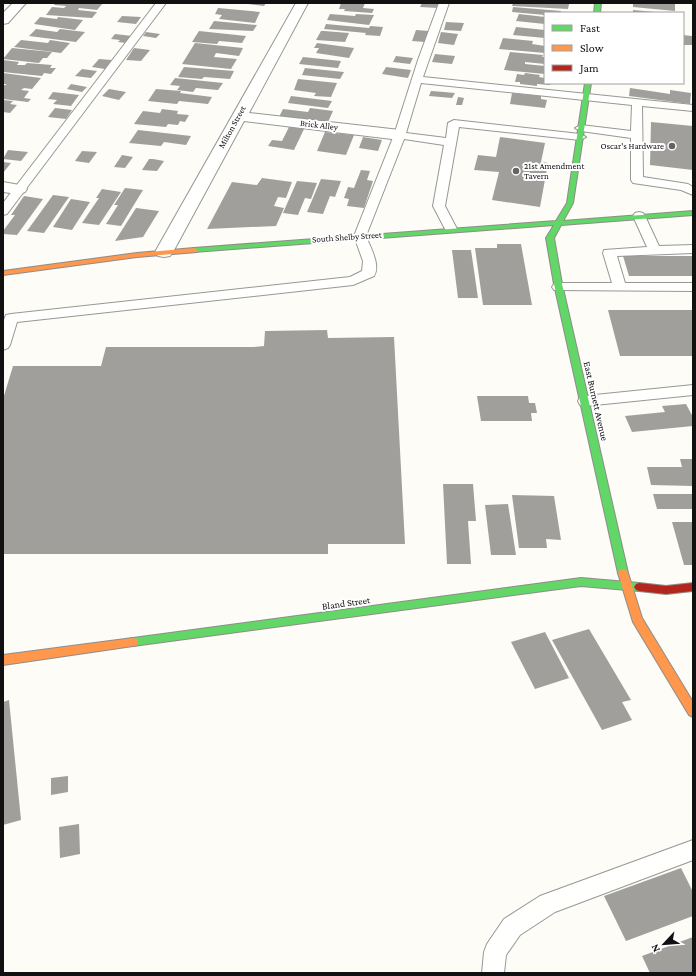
<svg xmlns="http://www.w3.org/2000/svg" width="696" height="976" viewBox="0 0 696 976" font-family="'Crimson Pro',serif">
<style>
.building{fill:#a19f9c}
.lines{fill:none;stroke-linecap:round;stroke-linejoin:round}
.lane-casing{stroke:#979795;stroke-width:2}
.street-casing{stroke:#979795;stroke-width:2}
.fast-casing{stroke:#8e8d8b;stroke-width:2}
.slow-casing{stroke:#8e8d8b;stroke-width:2}
.jam-casing{stroke:#8e8d8b;stroke-width:2}
.lane{fill:#fffffe;fill-rule:evenodd}
.street{fill:#fffffe;fill-rule:evenodd}
.fast{fill:#63d668;fill-rule:evenodd}
.slow{fill:#ff974d;fill-rule:evenodd}
.jam{fill:#b3261e;fill-rule:evenodd}
.poi-dot{fill:#646362;stroke:#fff;stroke-width:1.5}
.labels{text-anchor:middle;dominant-baseline:central;stroke-width:4;stroke-linejoin:round;paint-order:stroke}
.far-street-label{font-size:9px;fill:#111;stroke:#fff}
.far-poi-label{font-size:9px;fill:#111;stroke:#fff;text-anchor:end}
.street-label{font-size:10px;fill:#111;stroke:#fff}
</style>
<rect width="100%" height="100%" fill="#fdfcf7"/>
<g class="building">
<path d="M55,3h48l-6,7 -18,-2 -1,2 19,2 -5,6 -46,-3 6,-8 12,1 2,-2 -12,-1z"/>
<path d="M240,3h26l-2,3z"/>
<path d="M341,3h24l-2,5 11,1 -2,4 -28,-2 1,-2h-6z"/>
<path d="M422,3h18l-2,5 -18,-1z"/>
<path d="M513,3h46l10,1 -1,5 -56,-3z"/>
<path d="M633,3l42,1v7l-42,-4z"/>
<path d="M513,7l48,4v2h-16v2l-33,-3z"/>
<path d="M218,8l11,1 31,3 -5,11 -36,-4 3,-4 -7,-1z"/>
<path d="M633,10l22,2v1h-22z"/>
<path d="M330,14l25,2 1,-2 18,1 -5,10 -42,-5z"/>
<path d="M519,14l26,3v7l-29,-3z"/>
<path d="M122,16l19,1 -5,7 -19,-2z"/>
<path d="M40,17l17,2 1,-2 25,3 -8,10 -41,-6z"/>
<path d="M214,21l43,4 -4,6 -44,-2z"/>
<path d="M446,22l18,1 -3,8 -17,-1z"/>
<path d="M326,24l43,4 1,-2 13,1 -3,9 -15,-1 1,-2 -42,-4z"/>
<path d="M516,27l29,3v8l-32,-3z"/>
<path d="M36,29l21,3 3,-3 25,3 -9,10 -47,-6z"/>
<path d="M416,30l13,1 -4,11 -13,-1z"/>
<path d="M199,31l47,5 -4,7 -23,-2 -2,3 -25,-2z"/>
<path d="M321,31h3l25,2 -4,9 -29,-2z"/>
<path d="M146,32l14,2 -4,4 -13,-2z"/>
<path d="M441,32l17,2 -4,11 -16,-2z"/>
<path d="M115,34l17,2 -6,7 -8,-1 2,-2 -9,-1z"/>
<path d="M683,35l9,1v9h-9z"/>
<path d="M503,38l30,3 -1,3 13,2v7l-46,-4z"/>
<path d="M21,40l27,3 2,-3 20,3 -9,10 -47,-6z"/>
<path d="M195,43l48,5 -4,8 -23,-3 -2,4 23,2 -6,10 -49,-5z"/>
<path d="M317,43l37,5 -5,10 -33,-5 3,-5h-5z"/>
<path d="M12,48l40,4 -5,6h-4l-4,5 -36,-4z"/>
<path d="M134,48l16,2 -9,11 -15,-1z"/>
<path d="M510,52l33,3 -1,2h3v7l-20,-2v2l20,2v8l-41,-4z"/>
<path d="M435,54l20,2 -3,8 -20,-2z"/>
<path d="M396,56l17,2 -3,6 -17,-2z"/>
<path d="M303,57l38,4 -3,7 -39,-4z"/>
<path d="M99,59l13,1 -7,9 -13,-2z"/>
<path d="M3,60l16,2 -2,3h8l2,-2 25,2 -2,3h6l-5,6 -7,-1 -2,3 -39,-4z"/>
<path d="M184,67l50,4 -4,8 -26,-2 -2,2 -24,-2z"/>
<path d="M386,67l25,3 -3,8 -26,-4z"/>
<path d="M305,68l39,4 -4,7 -38,-4z"/>
<path d="M82,69l15,2 -6,7 -16,-2z"/>
<path d="M3,73l38,5 -9,11 -8,-1 -3,2 8,1 -5,7 7,1 -3,3 -25,-3v-13l4,-2h-4z"/>
<path d="M525,73l15,2 -1,2 6,1v5h6l-1,2 -13,-1v2l-17,-2v-2h-5l2,-8 7,1z"/>
<path d="M175,78l48,5 -5,7 -22,-2 -3,4 -16,-2 3,-4 -10,-1z"/>
<path d="M298,79l39,4 -6,14 -17,-1 2,-3 -22,-3z"/>
<path d="M71,84l16,3 -5,5 -15,-3z"/>
<path d="M630,88l40,6v-4l21,3 -1,11 -61,-8z"/>
<path d="M109,89l17,3 -7,8 -17,-4z"/>
<path d="M156,89l25,2 -1,2 32,4 -4,7 -29,-3 -2,3 -29,-3z"/>
<path d="M431,91l13,1 11,1 -3,5 -23,-2z"/>
<path d="M53,92l26,3 -8,11 -18,-2 4,-4 -9,-1z"/>
<path d="M512,93l29,3v3l6,1 -2,8 -35,-4z"/>
<path d="M291,96l41,5 -4,7 -40,-5z"/>
<path d="M458,97l6,1 -2,7h-6z"/>
<path d="M3,100l10,1 -3,3 7,1 -7,8 -7,-1z"/>
<path d="M55,108l17,2 -6,9 -18,-2z"/>
<path d="M310,108l23,3 -5,11 -49,-5 4,-8 25,3z"/>
<path d="M162,109l16,2 -1,3 12,1 -4,7 -5,-1 -2,4 -10,-1 -2,3 -32,-3 9,-13 17,2z"/>
<path d="M651,122l42,4v44l-43,-5z"/>
<path d="M289,127l15,2 -10,21 -26,-4 4,-6 10,1z"/>
<path d="M138,130l53,6 -5,9 -22,-3 -3,4 -32,-3z"/>
<path d="M325,132l29,3 -8,20 -29,-4z"/>
<path d="M363,137l19,3 -4,11 -19,-3z"/>
<path d="M500,137l45,6 -4,19 7,1 -8,44 -48,-7 7,-28 -25,-2 4,-15 18,2z"/>
<path d="M8,150l20,2 -7,9 -18,-2z"/>
<path d="M82,151l15,1 -8,11 -14,-2z"/>
<path d="M122,155l11,2 -8,11 -11,-1z"/>
<path d="M149,159h4l11,2 -7,10 -15,-1z"/>
<path d="M3,162l8,1 -8,10z"/>
<path d="M361,170l9,1 -3,9 6,1 -9,27 -17,-2 2,-7 -5,-1 4,-11 6,1z"/>
<path d="M262,178l30,4 -6,16 -8,-1 -4,9 10,2 -8,18 -69,3 25,-47 25,3z"/>
<path d="M321,179l20,2 -6,16 -5,-1 -7,18 -16,-2z"/>
<path d="M297,181l20,2 -6,16 -6,-1 -7,17 -15,-2z"/>
<path d="M125,188l18,2 -22,36 -15,-2 12,-19h-4z"/>
<path d="M102,189l19,3 -22,33 -17,-2 17,-25h-3z"/>
<path d="M53,195l16,2 -25,36 -17,-2z"/>
<path d="M24,196l19,3 -26,36 -14,-1v-3l12,-16h-4z"/>
<path d="M71,199l19,3 -18,28 -19,-3z"/>
<path d="M136,208l23,3 -16,26 -28,4z"/>
<path d="M497,244h24l11,61h-49l-8,-57h22z"/>
<path d="M452,250h19l7,48h-20z"/>
<path d="M623,256h70v20h-64z"/>
<path d="M608,310h85v46h-73z"/>
<path d="M327,330l1,8 66,-1 11,207h-77v10h-325v-155l10,-33h88l5,-19h148l10,-1 1,-15z"/>
<path d="M477,396h51l1,7h6l2,10h-6l1,8h-51z"/>
<path d="M686,404l7,13v9l-61,6 -7,-16 40,-4 -3,-6z"/>
<path d="M680,459h13v27l-42,-1 -4,-18h35z"/>
<path d="M443,484h30l3,37h-8l3,43h-24z"/>
<path d="M653,494h40v15h-36z"/>
<path d="M512,495l42,1 7,44 -15,-1 1,9h-28z"/>
<path d="M508,504l8,51h-25l-6,-50z"/>
<path d="M672,522h21v43h-9z"/>
<path d="M589,629l42,71 -9,2 10,18 -30,10 -50,-90z"/>
<path d="M545,632l24,46 -34,11 -24,-47z"/>
<path d="M9,700l12,120 -18,5v-123z"/>
<path d="M68,776v16l-17,3v-17z"/>
<path d="M79,824l1,30 -20,4 -1,-31z"/>
<path d="M681,868l12,24v24l-67,25 -22,-45z"/>
<path d="M693,937v36h-43l-8,-17z"/>
</g>
<g class="lines">
<defs>
<g id="lane">
<path d="M156,3h10l-159,211 -4,1v-12z"/>
<path d="M439,3h10l-26,74 270,28v6l-51,-5 1,71 45,7 5,3v8l-12,-5 -48,-7 -2,-3v-42l-50,-7 -6,-3 6,-3 50,6 1,-26 -211,-22 -15,50 40,5 2,-15 6,-3 126,14 6,3 -6,3 -121,-13 -14,79 12,23 -2,3h-8l-2,-3 -12,-23 11,-61 -40,-6 -38,97c4,11 15,29 8,40l-21,9 -336,37 -7,23 -2,3 -5,2v-28l3,-7 5,-1 339,-37 12,-6 1,-10 -9,-25 40,-101 24,-75z"/>
<path d="M639,212l4,1 2,3 14,30 34,-1v8l-76,3 8,27h68v8l-139,-1 -2,-3 2,-3 5,-1h53l-9,-30 1,-3 43,-3 -14,-31 2,-3z"/>
<path d="M693,385v10l-108,11 -5,-1 -2,-4 2,-4 5,-1z"/>
<path d="M693,840v20l-138,52 -35,23 -14,20 -2,18h-22l2,-21 3,-8 17,-25 36,-23z"/>
</g>
<g id="street">
<path d="M13,3h13l-18,20 -5,1v-11z"/>
<path d="M296,3h12l-59,110 151,17 5,2 3,3 -3,3 -5,2 -156,-19 -71,131 -3,4 -6,1 -6,-1 -3,-4z"/>
<path d="M3,182l22,4 2,3 -2,3 -6,2 -16,-2z"/>
</g>
<g id="fast">
<path d="M595,3h6l-1,10h-6z"/>
<path d="M585,83h6l-18,120 -10,18 130,-10v4l-132,10 -7,13 8,46 66,289 -2,3 -3,1 -3,-1 -2,-3 -64,-289 -8,-46 8,-13 -360,27 -4,-2 4,-2 362,-27 11,-18z"/>
<path d="M581,578l58,5 3,1 2,3 -2,3 -3,1 -58,-5 -448,60 -4,-1 -1,-3 1,-3 4,-1z"/>
</g>
<g id="slow">
<path d="M194,248l4,2 -1,2 -60,5 -134,18v-4l134,-18z"/>
<path d="M623,569l3,1 2,3 14,45 51,84v15l-4,-2 -56,-93 -15,-49 2,-3z"/>
<path d="M133,638l4,1 1,3 -1,3 -4,1 -130,19v-10z"/>
</g>
<path id="jam" d="M639,583l27,3 27,-3v8l-27,3 -27,-3 -3,-1 -2,-3 2,-3z"/>
</defs>
<use href="#lane" class="lane-casing"/>
<use href="#street" class="street-casing"/>
<use href="#fast" class="fast-casing"/>
<use href="#slow" class="slow-casing"/>
<use href="#jam" class="jam-casing"/>
<use href="#lane" class="lane"/>
<use href="#street" class="street"/>
<use href="#fast" class="fast"/>
<use href="#slow" class="slow"/>
<use href="#jam" class="jam"/>
</g>
<g class="poi-dot">
<circle cx="672" cy="146" r="4"/>
<circle cx="516" cy="171" r="4"/>
</g>
<g class="labels">
<g class="far-street-label">
<text transform="translate(319 125) rotate(7)">Brick Alley</text>
<text transform="translate(232 127) rotate(-61)">Milton Street</text>
<text transform="translate(347 237) rotate(-4)">South Shelby Street</text>
</g>
<g class="far-poi-label">
<text x="664" y="146">Oscar's Hardware</text>
<text x="524" y="166" text-anchor="start">21st Amendment<tspan x="524" dy="10">Tavern</tspan></text>
</g>
<g class="street-label">
<text transform="translate(596 401) rotate(77)">East Burnett Avenue</text>
<text transform="translate(346 603) rotate(-8)">Bland Street</text>
</g>
</g>
<rect width="696" height="976" fill="none" stroke="#111111" stroke-width="8"/>
<rect x="544" y="12" width="140" height="72" fill="#ffffff" stroke="#a0a0a0"/>
<rect x="552" y="25" width="20" height="6" fill="#63d668" stroke="#a0a0a0"/>
<text x="580" y="32" font-size="12" fill="#111111">Fast</text>
<rect x="552" y="45" width="20" height="6" fill="#ff974d" stroke="#a0a0a0"/>
<text x="580" y="52" font-size="12" fill="#111111">Slow</text>
<rect x="552" y="65" width="20" height="6" fill="#b3261e" stroke="#a0a0a0"/>
<text x="580" y="72" font-size="12" fill="#111111">Jam</text>
<g transform="translate(664 944) rotate(244)" stroke="#ffffff" stroke-width="3" paint-order="stroke">
<path d="M0-3L7 15L0 10L-7 15Z" fill="#111111"/>
<text y="-6" font-size="11" font-weight="bold" text-anchor="middle" fill="#111111">N</text>
</g>
</svg>
